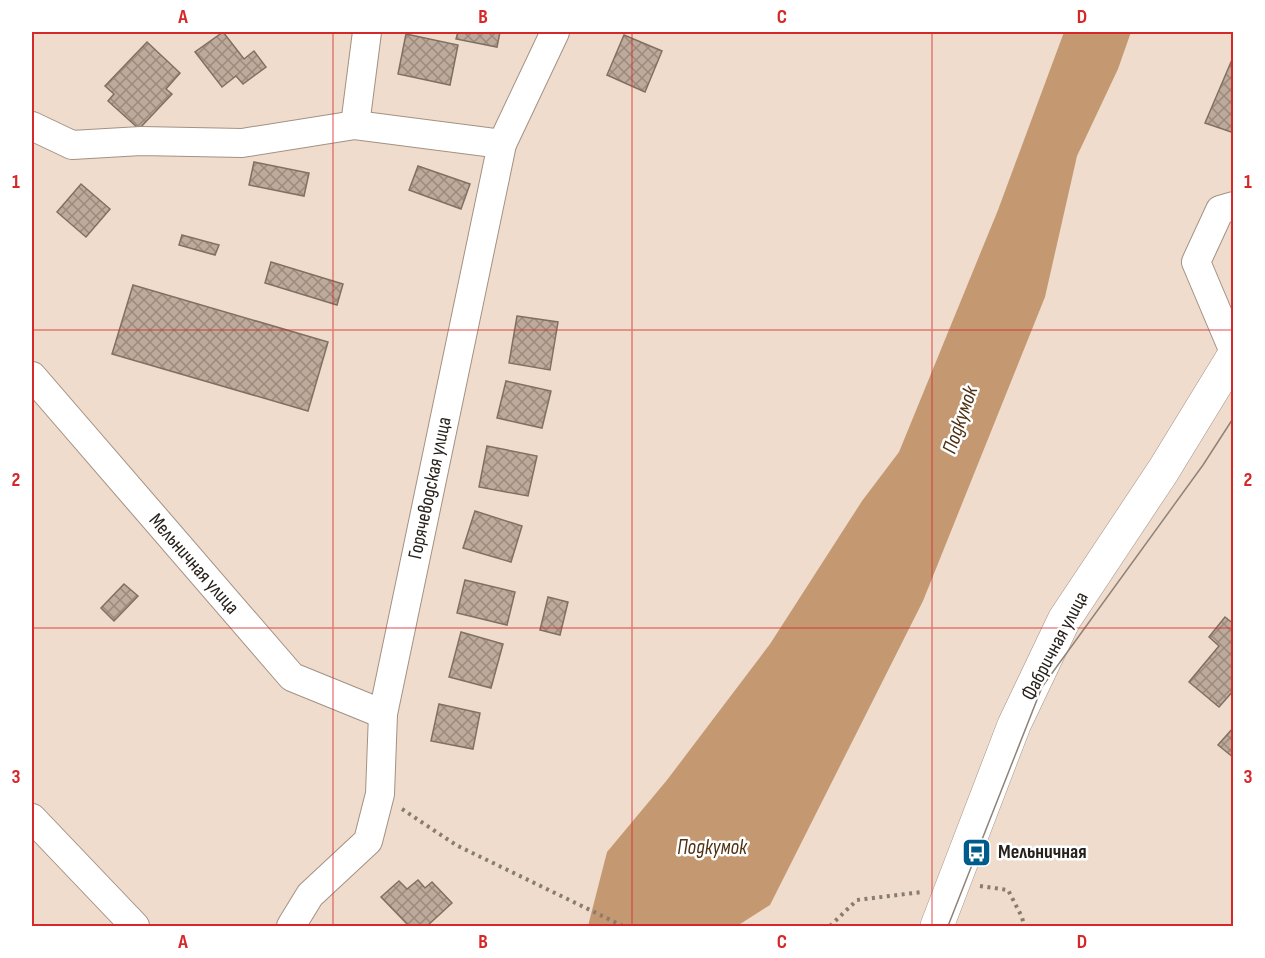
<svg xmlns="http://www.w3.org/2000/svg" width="1265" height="958" viewBox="0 0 1265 958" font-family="'Sofia Sans Condensed',sans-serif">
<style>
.water{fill:#c49972}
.building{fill:url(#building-cross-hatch);stroke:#817062;stroke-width:1.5}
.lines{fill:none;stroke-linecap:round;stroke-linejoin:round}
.minor-casing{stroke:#a39183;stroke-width:30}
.major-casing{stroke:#a39183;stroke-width:34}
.path{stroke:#887b70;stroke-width:4;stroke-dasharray:3 4.5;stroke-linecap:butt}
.minor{stroke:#fff;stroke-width:28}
.major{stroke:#fff;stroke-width:33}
.tram{stroke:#908277;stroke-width:1.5}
.grid{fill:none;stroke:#d62828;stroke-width:1.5;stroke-opacity:0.55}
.labels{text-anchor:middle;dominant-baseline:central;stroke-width:5;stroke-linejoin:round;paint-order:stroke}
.street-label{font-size:20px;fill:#28211b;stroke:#fff}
.poi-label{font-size:20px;font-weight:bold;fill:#28211b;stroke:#fff;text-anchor:start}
.water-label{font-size:21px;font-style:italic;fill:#503113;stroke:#fff}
.neatline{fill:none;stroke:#d62828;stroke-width:2}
.grid-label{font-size:20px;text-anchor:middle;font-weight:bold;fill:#d62828}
</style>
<defs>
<pattern id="building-cross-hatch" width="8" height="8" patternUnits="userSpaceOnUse" patternTransform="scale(1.5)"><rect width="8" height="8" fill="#bdaa9b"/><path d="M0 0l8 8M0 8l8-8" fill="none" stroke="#9a8a7e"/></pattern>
</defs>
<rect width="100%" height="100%" fill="#efdccc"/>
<path class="water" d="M1064,32h67l-13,37 -41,87 -32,141 -122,304 -153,304 -33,21h-149l19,-74 60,-72 103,-136 92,-143 37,-49 99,-242z"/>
<g class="building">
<path d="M223,32l21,27 10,-8 12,16 -23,17 -7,-8 -14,11 -27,-35z"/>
<path d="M458,32h42l-3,15 -41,-8z"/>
<path d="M406,34l52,11 -8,40 -52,-11z"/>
<path d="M624,35l38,16 -17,41 -38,-17z"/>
<path d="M147,42l33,31 -14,16 6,5 -33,35 -31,-28 6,-7 -9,-8z"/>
<path d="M1234,55v78l-29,-10z"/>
<path d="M254,162l55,11 -5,23 -55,-11z"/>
<path d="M418,166l52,18 -9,25 -52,-19z"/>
<path d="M81,184l29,25 -24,28 -29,-25z"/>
<path d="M182,235l37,10 -4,10 -36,-10z"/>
<path d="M271,262l72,22 -6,21 -72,-22z"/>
<path d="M133,285l195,57 -20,69 -196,-57z"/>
<path d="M517,316l41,6 -8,48 -41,-7z"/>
<path d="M506,381l45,10 -9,37 -45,-10z"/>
<path d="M487,446l50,10 -9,40 -49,-9z"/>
<path d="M475,511l47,15 -11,36 -48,-14z"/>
<path d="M465,580l50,12 -8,33 -50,-12z"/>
<path d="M124,584l14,12 -24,25 -13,-13z"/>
<path d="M548,597l20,5 -8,33 -20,-5z"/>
<path d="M1225,617l9,7v66l-15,17 -30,-25 30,-36 -10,-9z"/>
<path d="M461,632l42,12 -12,44 -42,-11z"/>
<path d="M439,704l41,9 -7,36 -42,-8z"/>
<path d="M1234,727v31l-16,-13z"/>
<path d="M418,880l7,8 7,-6 20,21 -25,23h-18l-28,-29 18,-16 8,8z"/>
</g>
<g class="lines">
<defs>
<g id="minor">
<path d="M355,125l12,-93"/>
<path d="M32,126l40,19 69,-4 101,2 113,-18 147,19"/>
<path d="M1234,206l-14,4 -24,52 38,90"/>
<path d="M32,376l260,301 91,37"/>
<path d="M32,818l103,108"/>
<path d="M291,926l19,-31 58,-54 12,-47 3,-80 119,-570 53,-112"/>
</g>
<path id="major" d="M937,926l77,-201 50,-105 99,-149 71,-116"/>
</defs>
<use href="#minor" class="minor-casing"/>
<use href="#major" class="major-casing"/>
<g class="path">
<path d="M402,809l54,36 167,81"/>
<path d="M980,886l28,4 14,27 2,9"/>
<path d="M830,926l27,-26 65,-8"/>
</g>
<use href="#minor" class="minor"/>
<use href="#major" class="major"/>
<path class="tram" d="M948,926l94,-239 161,-222 31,-48"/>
</g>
<path class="grid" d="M333,32v894M632,32v894M932,32v894M32,330h1202M32,628h1202"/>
<defs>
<symbol id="bus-square" viewBox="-11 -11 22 22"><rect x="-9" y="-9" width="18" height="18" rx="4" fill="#005b8d" stroke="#fff"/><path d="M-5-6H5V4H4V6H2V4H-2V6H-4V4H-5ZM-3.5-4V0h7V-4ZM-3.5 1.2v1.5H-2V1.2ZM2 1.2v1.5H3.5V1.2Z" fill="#fff"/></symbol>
</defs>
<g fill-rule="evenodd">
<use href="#bus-square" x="960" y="836" width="33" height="33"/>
</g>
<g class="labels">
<g class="street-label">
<text transform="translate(430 488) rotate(-78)">Горячеводская улица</text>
<text transform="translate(194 564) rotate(49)">Мельничная улица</text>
<text transform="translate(1055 646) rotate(-62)">Фабричная улица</text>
</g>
<g class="poi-label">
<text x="998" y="852">Мельничная</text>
</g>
<g class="water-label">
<text transform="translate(960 420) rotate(-71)">Подкумок</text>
<text x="712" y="847">Подкумок</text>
</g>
</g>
<rect width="1265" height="958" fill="none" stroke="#ffffff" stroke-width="66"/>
<rect x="33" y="33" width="1199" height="892" class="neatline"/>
<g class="grid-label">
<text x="183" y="23">A</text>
<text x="483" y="23">B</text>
<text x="782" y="23">C</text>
<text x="1082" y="23">D</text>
<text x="16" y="188">1</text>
<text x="1248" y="188">1</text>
<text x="16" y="486">2</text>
<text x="1248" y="486">2</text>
<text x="16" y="783">3</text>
<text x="1248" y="783">3</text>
<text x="183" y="948">A</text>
<text x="483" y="948">B</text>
<text x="782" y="948">C</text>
<text x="1082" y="948">D</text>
</g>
</svg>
